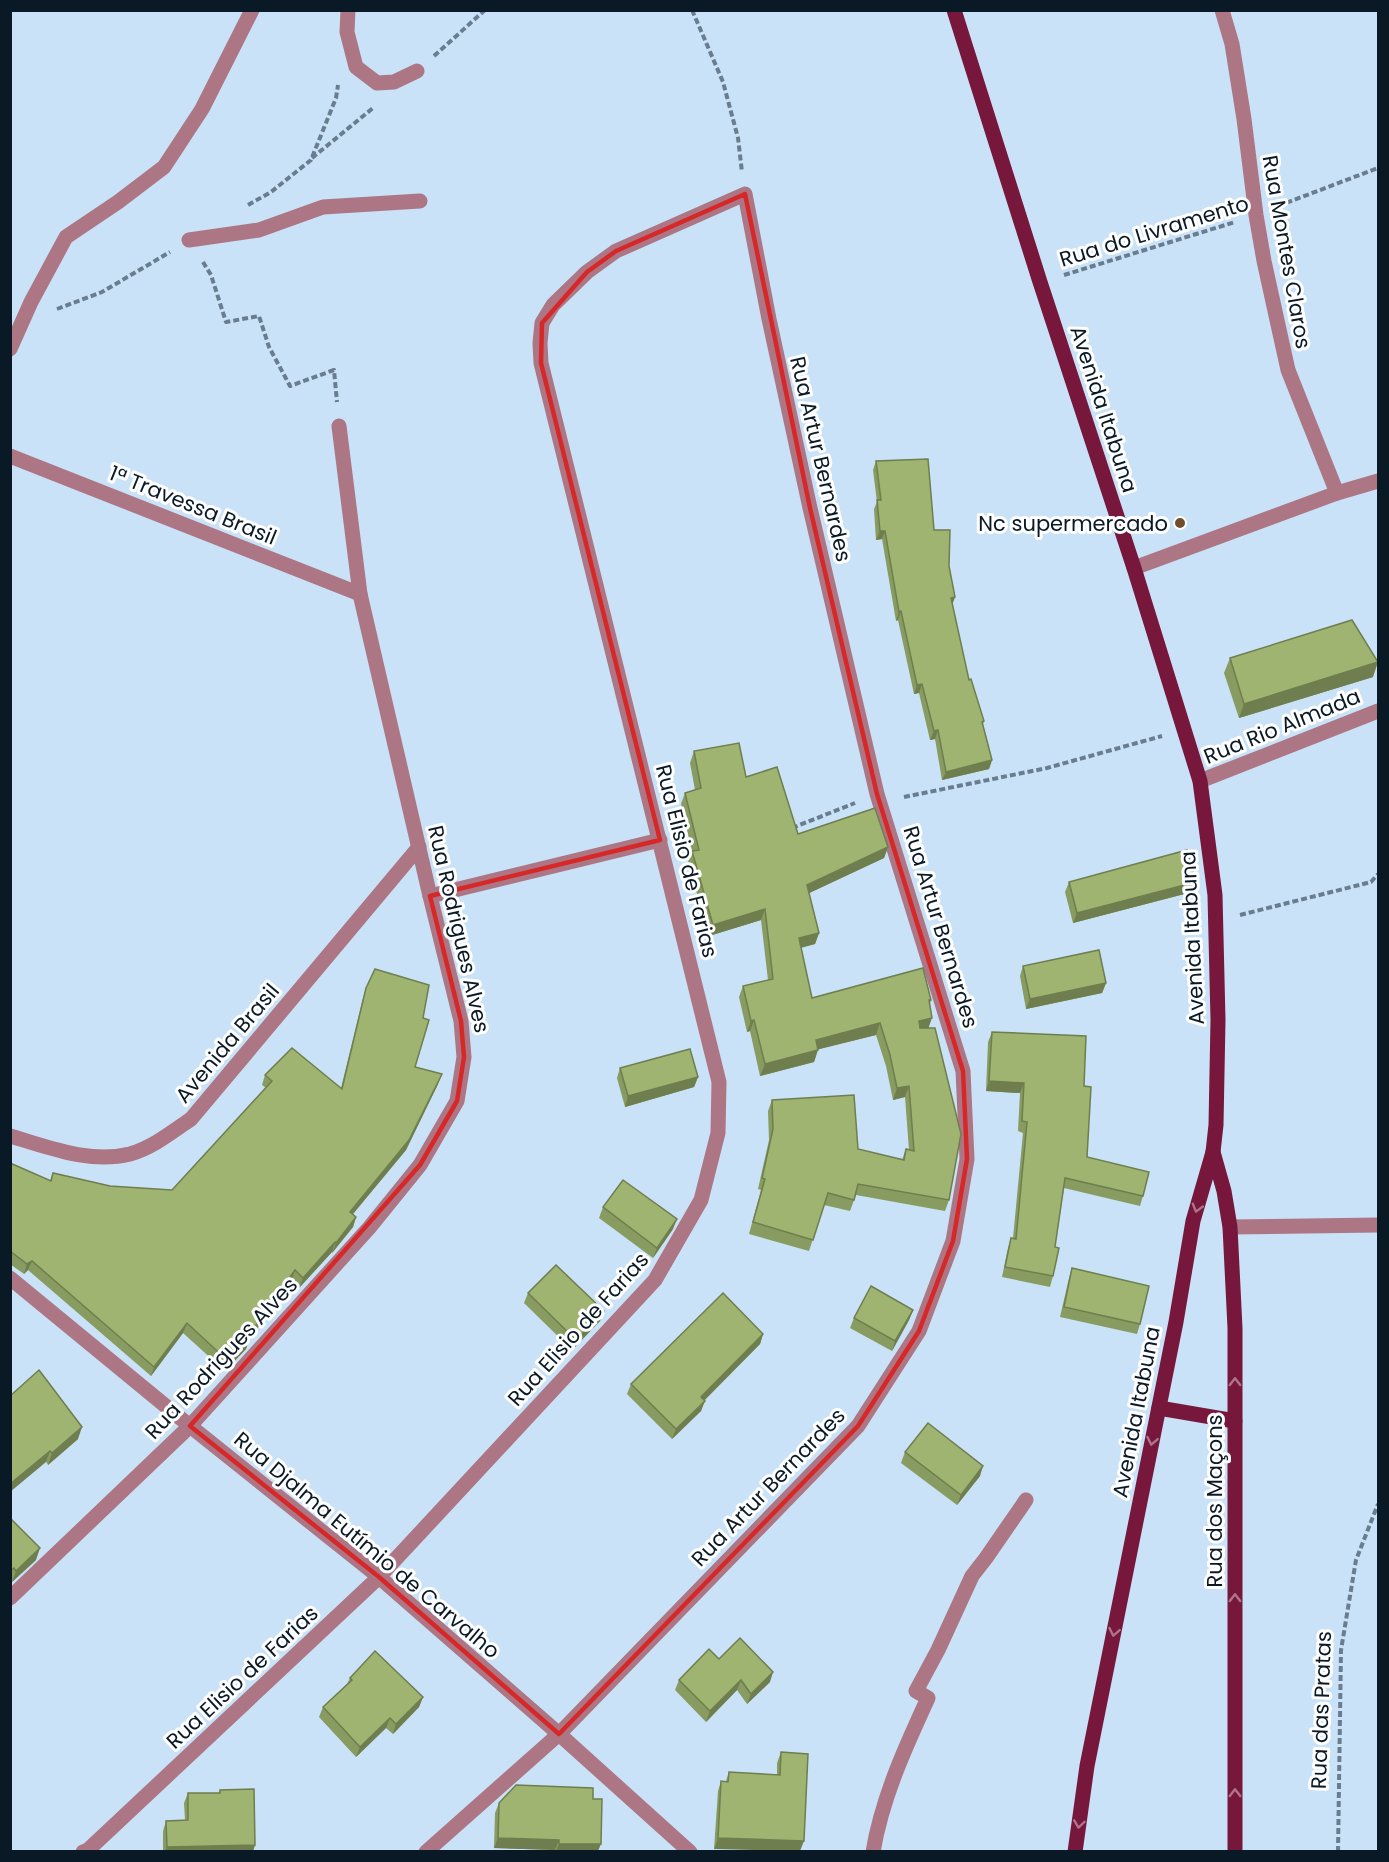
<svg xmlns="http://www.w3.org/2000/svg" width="1389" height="1862" viewBox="0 0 1389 1862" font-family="Poppins,sans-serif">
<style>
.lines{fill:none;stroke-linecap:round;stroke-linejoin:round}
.path{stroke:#697d8e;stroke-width:4;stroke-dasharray:6 3;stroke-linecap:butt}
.service{stroke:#ad7684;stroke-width:15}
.minor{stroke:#ad7684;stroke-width:15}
.tertiary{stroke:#ad7684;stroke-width:15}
.primary{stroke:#77173c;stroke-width:15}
.wall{fill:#889b60}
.shaded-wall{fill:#6f7e4e}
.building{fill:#9eb470;stroke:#6f7e4e;stroke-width:1.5}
.oneway{stroke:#ad748a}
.marked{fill:none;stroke:#d62828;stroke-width:4.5;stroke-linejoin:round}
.poi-dot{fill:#724d29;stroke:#fff;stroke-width:2}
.labels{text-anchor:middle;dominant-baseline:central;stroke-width:6;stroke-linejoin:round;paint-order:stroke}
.street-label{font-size:21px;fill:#091925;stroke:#fff}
.poi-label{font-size:21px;fill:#091925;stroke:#fff;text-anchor:end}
</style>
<rect width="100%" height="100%" fill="#c9e2f7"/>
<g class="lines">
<g class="path">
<path d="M692,10l31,72 15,56 4,34"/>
<path d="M434,56l51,-46"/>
<path d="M312,158l61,-50"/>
<path d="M248,205l23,-13 40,-32 25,-62 2,-13"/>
<path d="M1278,206l100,-38"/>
<path d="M203,262l8,13 15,47 33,-6 10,31 21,39 44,-16 3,32"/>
<path d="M1064,275l171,-53"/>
<path d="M57,309l45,-17 68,-40"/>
<path d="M904,797l143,-29 115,-32"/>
<path d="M792,828l63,-25"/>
<path d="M1240,915l131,-33 7,-8"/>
<path d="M1338,1852l3,-202 15,-90 22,-56"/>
</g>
<g class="service">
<path d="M348,10l-1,22 9,35 21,16 17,-1 23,-11"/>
<path d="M189,240l70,-10 64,-23 97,-6"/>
<path d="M10,349l21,-47 35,-65 52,-35 46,-35 38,-58 50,-99"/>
<path d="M873,1852c9,-54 32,-104 55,-154l-12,-7 22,-41 34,-74 14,-18 40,-58"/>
</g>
<g class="minor">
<path d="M1222,10l10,34 12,75 12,96 8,46 24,109 49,123"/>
<path d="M10,456l350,138"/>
<path d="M1134,568l203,-75 41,-12"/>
<path d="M1200,781l178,-70"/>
<path d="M430,896l230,-56"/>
<path d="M10,1136c39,11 79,28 120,18 22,-6 42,-22 61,-35l228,-272"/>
<path d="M1230,1227l148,-2"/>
<path d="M10,1598l180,-172 179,-198 51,-63 37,-64 7,-44 -3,-36 -31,-125 -70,-302 -21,-168"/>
<path d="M83,1852l5,-2 291,-273 276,-297 46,-80 17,-67 1,-51 -178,-719 -1,-20 2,-20 11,-18 34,-33 29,-21 129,-57 24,125 41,189 67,286 86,277 4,88 -14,82 -34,90 -61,95 -299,308 -133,118"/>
</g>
<path class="tertiary" d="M10,1278l180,148 189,151 180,157 131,118"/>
<g class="primary">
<path d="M954,10l86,272 94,286 66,213 15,114 3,125 -2,105 -3,27 -20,69 -17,101 -89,444 -12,86"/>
<path d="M1213,1152l11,39 6,36 5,101v524"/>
<path d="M1159,1408l76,13"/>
</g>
</g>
<g class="wall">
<path d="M876,461l58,69 15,36 6,31 -3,8 17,75 15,41 -1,3 9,36 -3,9 -47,11 -7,-41 -5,1 -11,-47 -5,1 -16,-74 -2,1 -14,-82 -6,1 -2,-31 3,-7 -4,-32z"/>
<path d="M1230,658l143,19 -134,41 -15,-45z"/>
<path d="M694,751l52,26 52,57 90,13 -4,11 -75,35 10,40 -4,11 -14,4 11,50 119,2 -1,4 -1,24 20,172 -4,11 -89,-16 -6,16 -26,-6 -15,46 -60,-17 12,-44 -3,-1 11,-49 -1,-29 4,-11 86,49 44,11 4,-11 3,1 -4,-53 -12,3 -7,-34 -10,-31 -58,14 -4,13 -54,14 -10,-45 -3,1 -8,-35 4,-11 25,-6 -7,-60 -52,16 -21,-74 4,-11 -11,-47 4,-11 10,-3 -5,-27z"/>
<path d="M1069,882l123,10 -119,31 -8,-31z"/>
<path d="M1023,966l83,17 -4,10 -76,16 -6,-33z"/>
<path d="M366,988l49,79 23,17 -32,66 -53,64 3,3 -3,10 -21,26v-1l-33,36 -7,-9 -43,61 -3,9 -21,22 -42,-38 -32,43 -123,-106 -4,4 -14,-10v-101l40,18 3,-8 57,13 62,4 94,-102 -4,-3 3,-10 76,13 22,-90z"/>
<path d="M992,1032l92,54 3,71 56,39 -3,10 -76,-18 -9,59 -2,29 -3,11 -48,-10 6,-29 3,-10h2l10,-105 -5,-2 2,-38 -34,-2 2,-49z"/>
<path d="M620,1068l78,9 -4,10 -69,20 -8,-29z"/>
<path d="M603,1207l70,22 -20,29 -54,-40z"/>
<path d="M1072,1268l68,56 -3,10 -77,-17 9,-39z"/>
<path d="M528,1293l76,18 -4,10 -28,29 -48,-47z"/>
<path d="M913,1310l-4,10 -17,31 -42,-23 4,-10z"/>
<path d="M763,1334l-3,10 -56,56 -3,11 -29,28 -45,-45 4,-10z"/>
<path d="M10,1396l68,43 -30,26z"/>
<path d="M905,1452l75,24 -23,29 -56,-42z"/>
<path d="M10,1518l26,42 -24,22 -2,-2z"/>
<path d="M719,1659l51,23 -23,22 -10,-14 -31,32 -31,-32 4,-10z"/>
<path d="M350,1678l73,19 -4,10 -26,27 -7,-6 -30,29 -37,-40 4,-10 24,-23z"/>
<path d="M781,1752l27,2 -94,95 4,-58 3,-10h5l3,-9 48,3v-12z"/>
<path d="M220,1790l35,55 -2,6h-90v-20l3,-10 19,-1 -1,-17 4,-10h31z"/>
<path d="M593,1799l5,52h-43v-1l-61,-2 1,-35 4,-10z"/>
</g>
<g class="shaded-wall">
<path d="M880,531h5l-3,8 -6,1z"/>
<path d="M955,597l-3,8 -1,-7z"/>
<path d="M901,611l-3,9 -2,1 3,-9z"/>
<path d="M1378,662l-5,15 -134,41 5,-14z"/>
<path d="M922,684l-3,9 -5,1 3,-9z"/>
<path d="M938,730l-3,9 -5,1 4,-9z"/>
<path d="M992,760l-3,9 -47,11 4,-8z"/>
<path d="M888,847l-4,11 -81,38 4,-11z"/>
<path d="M1196,882l-4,10 -119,31 4,-10z"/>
<path d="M765,909l-4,11 -52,16 4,-11z"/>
<path d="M819,933l-4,11 -20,5 4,-11z"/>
<path d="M1106,983l-4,10 -76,16 4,-10z"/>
<path d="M932,1018l-4,11 -13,3 4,-11z"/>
<path d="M754,1020l-4,11 -3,1 4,-11z"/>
<path d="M880,1023l-4,12 -64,16 4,-11z"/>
<path d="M818,1050l-4,12 -54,14 5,-12z"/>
<path d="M442,1074l-4,10 -32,66 -59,71 3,-9z"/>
<path d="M698,1077l-4,10 -69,20 3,-11z"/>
<path d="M989,1081l35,2 -4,10 -34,-2z"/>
<path d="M909,1086l-4,11 -12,3 4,-12z"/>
<path d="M356,1217l-3,10 -21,26 4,-10z"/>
<path d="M677,1219l-4,10 -20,29 4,-10z"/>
<path d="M335,1242l-3,10 -33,36 4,-10z"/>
<path d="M32,1261l-4,9 -4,4 3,-10z"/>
<path d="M295,1270l-3,9 -43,61 -3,9 -21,22 3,-10 19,-23z"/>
<path d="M913,1310l-4,10 -17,31 3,-10z"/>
<path d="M604,1311l-4,10 -28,29 4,-10z"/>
<path d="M187,1323l-4,10 -32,43 3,-9z"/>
<path d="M763,1334l-3,10 -62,63 3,-10z"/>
<path d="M705,1401l-4,10 -29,28 4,-10z"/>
<path d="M82,1427l-4,12 -30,26 4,-12z"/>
<path d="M50,1451l-4,11 -36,30v-8z"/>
<path d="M983,1466l-3,10 -23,29 4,-10z"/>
<path d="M40,1548l-4,12 -24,22 4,-11z"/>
<path d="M773,1672l-3,10 -23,22 4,-10z"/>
<path d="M741,1680l-4,10 -31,32 4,-11z"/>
<path d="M423,1697l-4,10 -26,27 3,-10z"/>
<path d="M390,1718l-4,10 -30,29 4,-10z"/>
<path d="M498,1838l61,2 -4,10 -61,-2z"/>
<path d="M718,1838l86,3 -4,10 -86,-2z"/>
<path d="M559,1844h42l-3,7h-42z"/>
<path d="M255,1845l-2,6h-88l2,-4z"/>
</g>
<g class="building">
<path d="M928,459l6,71h16l-1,36 6,31 -4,1 18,82 2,-1 13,42 -2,1 10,38 -46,12 -8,-42 -4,1 -12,-47 -5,1 -16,-74 -2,1 -14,-81h-5l-3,-31h4l-5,-39z"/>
<path d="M1352,620l26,42 -134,42 -14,-46z"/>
<path d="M739,743l7,34 31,-10 21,67 77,-26 13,39 -81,38 12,48 -20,5 13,60 111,-30 8,32h-2l3,18 -13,3 1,7h15l26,106 -12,66 -91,-16 -4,16 -26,-7 -15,47 -60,-18 12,-43 -3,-1 11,-49 -1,-29 82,-5 4,54 46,11 2,-11 8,2 -5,-65 -12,2 -7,-33 -10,-32 -64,17 2,10 -53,14 -11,-44 -3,1 -8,-35 30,-7 -8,-70 -52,16 -21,-74 7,-1 -14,-57 16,-5 -7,-37z"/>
<path d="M1187,850l9,32 -119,31 -8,-31z"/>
<path d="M1099,950l7,33 -76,16 -7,-33z"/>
<path d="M375,969l54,16 -6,33 6,2 -14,47 27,7 -33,66 -59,72 6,5 -20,26 -1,-1 -32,36 -8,-8 -48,68 2,1 -21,22 -41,-38 -33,44 -122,-106 -5,3 -17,-13v-88l41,18 2,-8 57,13 62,4 100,-109 -7,-6 27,-27 50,41 24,-101z"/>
<path d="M992,1032l94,4 -2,50 7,1 -4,70 62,15 -6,24 -78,-18 -10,69 4,1 -6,28 -48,-9 6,-29 5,1 11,-117 -5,-1 2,-38 -35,-2z"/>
<path d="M690,1049l8,28 -70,19 -8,-28z"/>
<path d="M623,1180l54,39 -20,29 -54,-41z"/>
<path d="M556,1265l48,46 -28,29 -48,-47z"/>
<path d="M1072,1268l77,18 -9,38 -76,-17z"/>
<path d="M871,1286l42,24 -18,31 -41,-23z"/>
<path d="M723,1293l40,41 -62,63 4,4 -29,28 -45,-45z"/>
<path d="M39,1370l43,57 -30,26 -2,-2 -40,33v-88z"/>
<path d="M928,1423l55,43 -22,29 -56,-43z"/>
<path d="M10,1518l30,30 -24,23 -2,-3 -4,3z"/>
<path d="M740,1638l33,34 -22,22 -10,-14 -31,31 -31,-31 30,-31 10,10z"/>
<path d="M375,1651l48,46 -27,27 -6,-6 -30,29 -37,-40 29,-27 -2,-2z"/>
<path d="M781,1752l27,2 -4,87 -86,-3 3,-57 7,1 1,-10 51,3z"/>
<path d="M516,1785l77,3v11h9l-1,45h-42v-4l-61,-2 1,-35z"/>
<path d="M254,1789l1,56 -88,2 -1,-26 22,-1v-27h32v-3z"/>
</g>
<defs><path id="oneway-chevron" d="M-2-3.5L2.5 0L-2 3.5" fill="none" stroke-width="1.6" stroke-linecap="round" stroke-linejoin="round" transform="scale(1.5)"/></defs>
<g class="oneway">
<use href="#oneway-chevron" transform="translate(1197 1208) rotate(106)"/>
<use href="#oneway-chevron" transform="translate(1235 1382) rotate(-90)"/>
<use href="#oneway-chevron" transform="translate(1152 1441) rotate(101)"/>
<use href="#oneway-chevron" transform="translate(1235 1598) rotate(-90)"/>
<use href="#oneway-chevron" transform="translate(1114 1632) rotate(101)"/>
<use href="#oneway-chevron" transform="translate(1235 1793) rotate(-90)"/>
<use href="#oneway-chevron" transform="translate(1079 1824) rotate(98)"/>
</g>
<path class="marked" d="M745,194l65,314 67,286 86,277 4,88 -14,82 -34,90 -61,95 -299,308 -180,-157 -189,-151 230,-261 37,-64 7,-44 -3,-36 -31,-125 230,-56 -119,-477 1,-40 45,-51 29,-21z"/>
<circle class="poi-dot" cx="1180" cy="523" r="6"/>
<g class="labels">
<g class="street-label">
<text transform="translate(1154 231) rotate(-17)">Rua do Livramento</text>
<text transform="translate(1287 252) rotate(80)">Rua Montes Claros</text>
<text transform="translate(1104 409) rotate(72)">Avenida Itabuna</text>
<text transform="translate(821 459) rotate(77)">Rua Artur Bernardes</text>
<text transform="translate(193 505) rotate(22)">1ª Travessa Brasil</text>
<text transform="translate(1282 726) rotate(-22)">Rua Rio Almada</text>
<text transform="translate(687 861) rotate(76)">Rua Elisio de Farias</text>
<text transform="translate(941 927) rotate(73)">Rua Artur Bernardes</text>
<text transform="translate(459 929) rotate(77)">Rua Rodrigues Alves</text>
<text transform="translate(1192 938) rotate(-93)">Avenida Itabuna</text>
<text transform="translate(227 1043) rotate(-50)">Avenida Brasil</text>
<text transform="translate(578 1329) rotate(-48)">Rua Elisio de Farias</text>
<text transform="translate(221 1358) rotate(-47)">Rua Rodrigues Alves</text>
<text transform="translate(1136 1412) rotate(-79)">Avenida Itabuna</text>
<text transform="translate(768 1487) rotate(-46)">Rua Artur Bernardes</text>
<text transform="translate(1214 1501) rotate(-90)">Rua dos Maçons</text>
<text transform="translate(367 1545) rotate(40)">Rua Djalma Eutímio de Carvalho</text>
<text transform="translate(242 1677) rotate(-43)">Rua Elisio de Farias</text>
<text transform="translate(1321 1710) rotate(-88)">Rua das Pratas</text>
</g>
<g class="poi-label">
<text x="1168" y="523">Nc supermercado</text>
</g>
</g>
<rect width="1389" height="1862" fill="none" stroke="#091925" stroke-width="24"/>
</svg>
